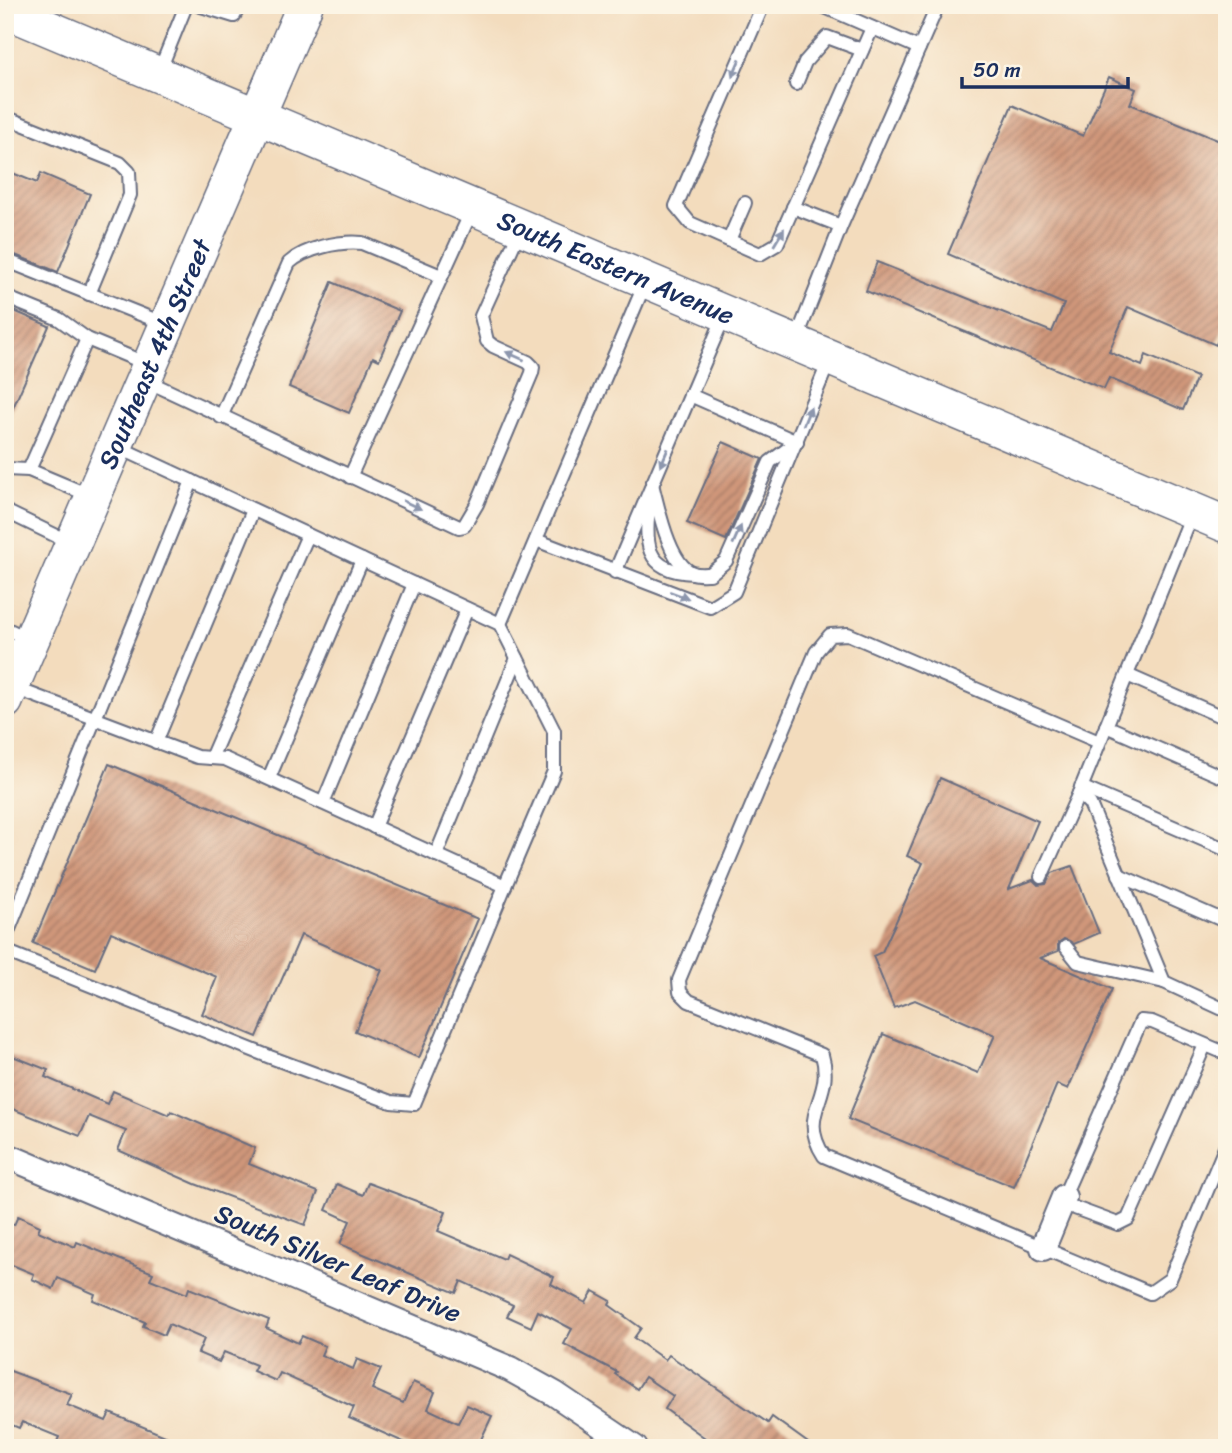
<svg xmlns="http://www.w3.org/2000/svg" width="1232" height="1453" viewBox="0 0 1232 1453" font-family="Sriracha,sans-serif">
<style>
.building{fill:url(#building-hatch)}
.lines{fill:none;stroke-linecap:round;stroke-linejoin:round}
.lane-casing{stroke:#676c7f;stroke-width:16}
.street-casing{stroke:#676c7f;stroke-width:28}
.secondary-casing{stroke:#676c7f;stroke-width:38}
.lane{stroke:#fff;stroke-width:12}
.street{stroke:#fff;stroke-width:24}
.secondary{stroke:#fff;stroke-width:35}
.oneway{fill:#8d97ae}
.labels{text-anchor:middle;dominant-baseline:central;stroke-width:5;stroke-linejoin:round;paint-order:stroke}
.street-label{font-size:26px;fill:#1b2f5e;stroke:#fcf5e5}
</style>
<defs>
<pattern id="building-hatch" width="6" height="6" patternUnits="userSpaceOnUse" patternTransform="scale(1.75)"><rect width="6" height="6" fill="#d0977a"/><path d="M-1 1l2-2M0 6l6-6M5 7l2-2" fill="none" stroke="#a87c67"/></pattern>
</defs>
<rect width="100%" height="100%" fill="#fcf5e5"/>
<filter id="ink" filterUnits="userSpaceOnUse"><feTurbulence type="fractalNoise" baseFrequency=".0143" numOctaves="2"/><feDisplacementMap in="SourceGraphic" scale="14" xChannelSelector="R" yChannelSelector="G"/><feConvolveMatrix kernelMatrix="1 2 1 2 8 2 1 2 1" color-interpolation-filters="sRGB"/></filter>
<filter id="wash" filterUnits="userSpaceOnUse"><feTurbulence type="fractalNoise" baseFrequency=".00686" numOctaves="4" result="noise"/><feDisplacementMap in="SourceGraphic" scale="28" xChannelSelector="R" yChannelSelector="G"/><feGaussianBlur stdDeviation="1.57" result="paint"/><feColorMatrix in="noise" values="0 0 0 0 0 0 0 0 0 0 0 0 0 0 0 0 0 1.4 0 .05"/><feComposite in="paint" operator="in"/></filter>
<g filter="url(#wash)">
<rect width="100%" height="100%" fill="#f3dcbd"/>
<g id="blocks">
<g class="building">
<path d="M1109,77l27,12 -6,15 97,40v175l-11,26 -88,-38 -19,45 33,14 4,-11 51,22 -14,33 -74,-32 -5,11 -238,-98 11,-29 175,70 12,-28 -116,-50 64,-149 71,31z"/>
<path d="M5,170l32,13 4,-10 49,21 -32,78 -53,-21z"/>
<path d="M332,282l68,29 -21,49 -6,-3 -24,56 -60,-26z"/>
<path d="M5,307l44,19 -44,100z"/>
<path d="M723,442l39,17 -36,81 -39,-17z"/>
<path d="M109,764l369,155 -59,139 -64,-27 27,-61 -81,-35 -44,102 -55,-23 15,-37 -106,-45 -16,37 -62,-26z"/>
<path d="M940,778l98,43 -29,68 24,-9 5,5 8,-1 6,-11 20,-7 27,67 -25,11 -10,-5 -6,4v8l-18,7 72,31 -44,100 -11,-5 -43,103 -166,-68 35,-85 95,39 17,-38 -80,-35 -21,8 -21,-52 9,-4 41,-89 -16,-7z"/>
<path d="M5,1053l43,17 -3,7 62,27 6,-13 56,24 2,-4 84,37 -6,16 69,28 -13,33 -110,-41 -77,-34 8,-19 -37,-15 -9,20 -75,-30 6,-15 -6,-3z"/>
<path d="M368,1183l78,29 -8,19 66,28 2,-5 48,23 -3,7 35,19 7,-12 18,10 -2,4 32,23 -7,10 31,22 4,-5 99,68 4,-6 43,31h-96l-54,-39 8,-13 -28,-19 -8,12 -22,-15 2,-2 -53,-28 8,-15 -34,-18 -7,16 -24,-11 6,-11 -52,-24 -5,12 -116,-49 10,-23 -24,-11 11,-26 26,11z"/>
<path d="M18,1216l22,10 -2,5 37,16 2,-5 76,31 -3,6 37,15 2,-6 80,32 -3,8 32,15 4,-7 23,10 -4,9 32,14 4,-10 24,10 -9,20 31,14 10,-21 22,10 -7,17 30,14 9,-18 25,11 -15,32h-60l-68,-30 5,-11 -74,-34 -4,8 -23,-10 3,-6 -32,-13 -5,10 -21,-9 6,-14 -35,-15 -5,11 -21,-9 2,-4 -52,-22 2,-6 -37,-16 -5,11 -21,-10 2,-5 -29,-12v-41l9,4z"/>
<path d="M5,1369l67,25 -5,11 39,16 4,-8 84,35h-128l-10,-4 3,-7 -37,-15 -3,6 -14,-6z"/>
</g>
</g>
</g>
<g filter="url(#ink)">
<use href="#blocks" fill-opacity="0" stroke="#676c7f" stroke-width="2"/>
<g class="lines">
<defs>
<g id="lane">
<path d="M198,5l36,11 6,-11"/>
<path d="M763,5l-87,201 14,17 70,31 17,-10 95,-216"/>
<path d="M820,5l99,43"/>
<path d="M159,72l26,-64 -7,-3"/>
<path d="M796,84l9,-22 22,-25 35,13"/>
<path d="M5,117l115,46 9,9 1,23 -41,99"/>
<path d="M793,207l48,19"/>
<path d="M729,240l16,-37"/>
<path d="M5,260l160,64"/>
<path d="M5,297l54,22 28,20 60,25"/>
<path d="M796,340l45,-114 97,-221"/>
<path d="M145,380l314,147 5,-1 13,-22 55,-131 1,-6 -5,-5 -35,-16 -6,-5 -6,-25 39,-86"/>
<path d="M690,395l107,47"/>
<path d="M221,417l68,-154c16,-15 50,-22 73,-20l79,33"/>
<path d="M5,469l24,1 62,26"/>
<path d="M29,470l58,-131"/>
<path d="M350,477l122,-267"/>
<path d="M652,484c6,22 17,81 41,89 5,2 13,1 17,1l16,-13 44,-99 27,-20"/>
<path d="M650,501c-6,41 -6,71 43,72"/>
<path d="M5,511l64,31"/>
<path d="M1193,512l-114,281 11,11 74,178 63,29"/>
<path d="M536,540l174,67 24,-15 95,-231"/>
<path d="M615,572l110,-258"/>
<path d="M500,624l146,-343"/>
<path d="M5,628l25,12"/>
<path d="M1127,675l100,44"/>
<path d="M12,687l185,70 28,2 280,127 49,-115v-40l-54,-107 -384,-178"/>
<path d="M1106,726l121,53"/>
<path d="M156,742l97,-232"/>
<path d="M1099,742l-251,-108 -18,1 -14,17 -137,328 1,12 9,9 133,54c13,43 -26,58 2,101l326,137 20,-14 57,-136"/>
<path d="M211,758l97,-223"/>
<path d="M269,778l93,-218"/>
<path d="M1081,787l146,63"/>
<path d="M323,803l91,-219"/>
<path d="M374,827l93,-218"/>
<path d="M436,855l81,-197"/>
<path d="M1119,875l108,47"/>
<path d="M1041,877l38,-84"/>
<path d="M5,939l187,-458"/>
<path d="M1066,947l12,15 86,20"/>
<path d="M5,951l265,106 121,45 23,2 91,-218"/>
<path d="M1205,1045l-77,174 -10,5 -46,-17 -8,-10 2,-6 75,-170 11,1 75,32"/>
</g>
<g id="street">
<path d="M5,1155l505,214 45,25 80,54"/>
<path d="M1043,1248l21,-51"/>
</g>
<g id="secondary">
<path id="s1" d="M5,10l1222,515"/>
<path id="s2" d="M5,701l300,-696"/>
</g>
</defs>
<use href="#lane" class="lane-casing"/>
<use href="#street" class="street-casing"/>
<use href="#secondary" class="secondary-casing"/>
<use href="#lane" class="lane"/>
<use href="#street" class="street"/>
<use href="#secondary" class="secondary"/>
</g>
<defs><path id="oneway-solid" d="M-6-.8H1V-3.2L6.5 0L1 3.2V.8H-6Z" transform="scale(1.75)"/></defs>
<g class="oneway">
<use href="#oneway-solid" transform="translate(736 68) rotate(113)"/>
<use href="#oneway-solid" transform="translate(779 237) rotate(-59)"/>
<use href="#oneway-solid" transform="translate(515 356) rotate(-156)"/>
<use href="#oneway-solid" transform="translate(807 416) rotate(-68)"/>
<use href="#oneway-solid" transform="translate(664 458) rotate(113)"/>
<use href="#oneway-solid" transform="translate(412 505) rotate(25)"/>
<use href="#oneway-solid" transform="translate(737 535) rotate(-66)"/>
<use href="#oneway-solid" transform="translate(679 595) rotate(20)"/>
</g>
</g>
<g class="labels">
<g class="street-label">
<text stroke="none"><textPath href="#s1" startOffset="663">South Eastern Avenue</textPath></text>
<text stroke="none"><textPath href="#s2" startOffset="378">Southeast 4th Street</textPath></text>
<text transform="translate(338 1263) rotate(23)">South Silver Leaf Drive</text>
</g>
</g>
<rect width="1232" height="1453" fill="none" stroke="#fcf5e5" stroke-width="28"/>
<path d="M962 77v10h166v-10" fill="none" stroke="#1b2f5e" stroke-width="3.5"/>
<text x="973" y="77" font-size="21" fill="#1b2f5e" stroke="#fcf5e5" stroke-width="5" paint-order="stroke">50 m</text>
</svg>
